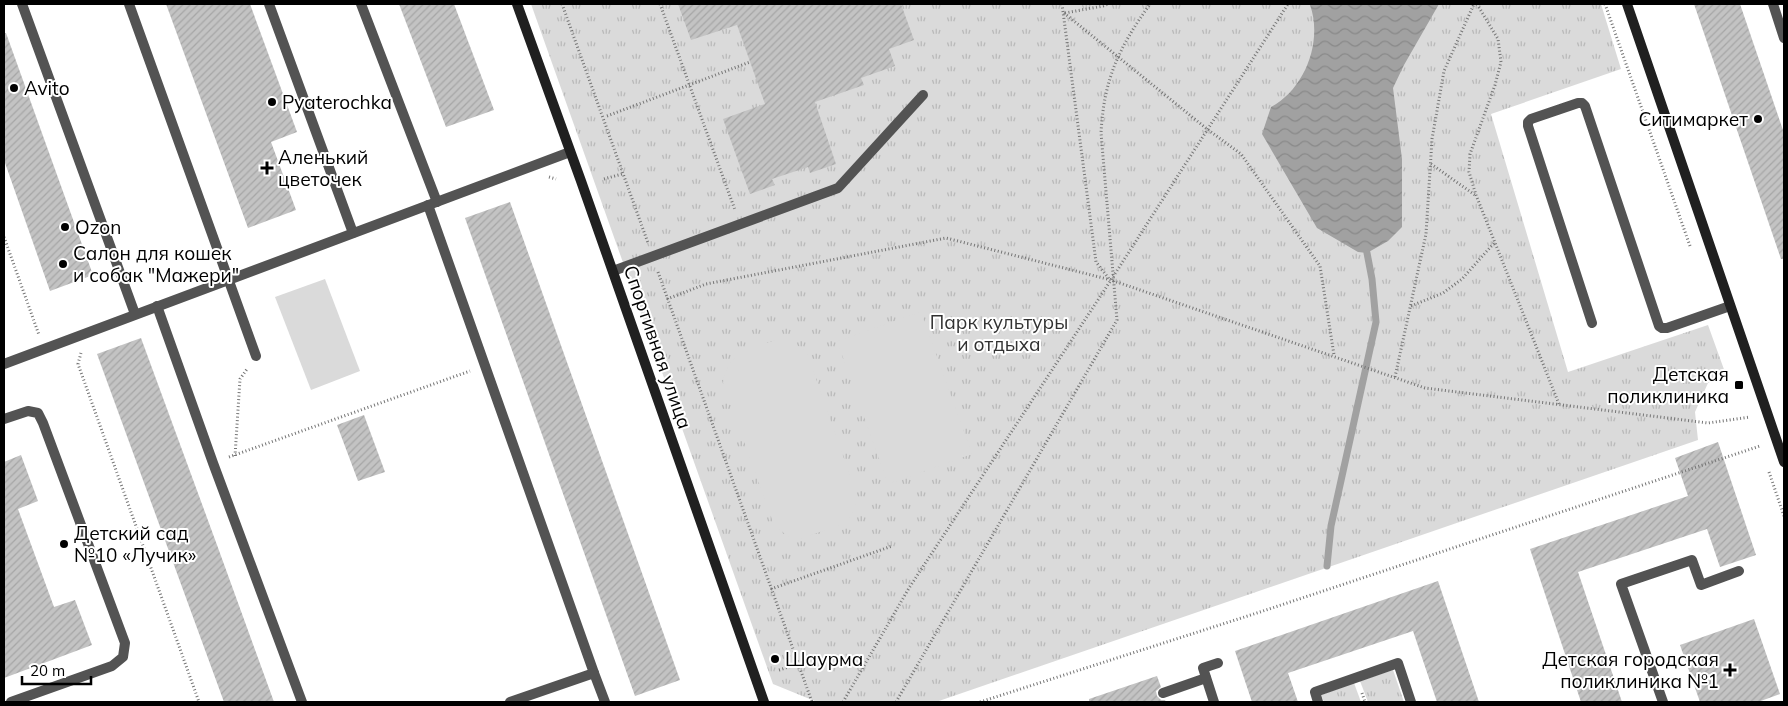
<svg xmlns="http://www.w3.org/2000/svg" width="1788" height="706" viewBox="0 0 1788 706" font-family="Mulish,sans-serif">
<style>
.grass{fill:url(#grass-tufts)}
.pitch{fill:#dadada}
.water{fill:url(#water-waves)}
.lines{fill:none;stroke-linecap:round;stroke-linejoin:round}
.stream{stroke:#a1a1a1;stroke-width:7}
.building{fill:url(#building-hatch)}
.path{stroke:#757575;stroke-width:3;stroke-dasharray:1 2.5;stroke-linecap:butt}
.lane{stroke:#535353;stroke-width:10}
.secondary{stroke:#202020;stroke-width:10}
.poi-dot{fill:#000;stroke:#fff;stroke-width:2}
.labels{text-anchor:middle;dominant-baseline:central;stroke-width:4;stroke-linejoin:round;paint-order:stroke}
.poi-label{font-size:19px;fill:#000;stroke:#fff;text-anchor:start}
.park-label{font-size:19px;fill:#313131;stroke:#fff}
.street-label{font-size:19px;fill:#000;stroke:#fff}
</style>
<defs>
<pattern id="grass-tufts" width="24" height="20" patternUnits="userSpaceOnUse" patternTransform="scale(1.25)"><rect width="24" height="20" fill="#dadada"/><path d="M3 7l-1-3M5 7V3M7 7l1-3M15 17l-1-3M17 17v-4M19 17l1-3" fill="none" stroke="#b9b9b9"/></pattern>
<pattern id="water-waves" width="16" height="10" patternUnits="userSpaceOnUse" patternTransform="scale(1.25)"><rect width="16" height="10" fill="#a1a1a1"/><path d="M0 5q4-4 8 0t8 0" fill="none" stroke="#898989"/></pattern>
<pattern id="building-hatch" width="6" height="6" patternUnits="userSpaceOnUse" patternTransform="scale(1.25)"><rect width="6" height="6" fill="#c3c3c3"/><path d="M-1 1l2-2M0 6l6-6M5 7l2-2" fill="none" stroke="#a6a6a6"/></pattern>
</defs>
<rect width="100%" height="100%" fill="#fff"/>
<g class="grass">
<path d="M531,4h1070l20,65 -130,45 77,258 140,-47 18,50 -18,8 -13,29 3,28 -762,262h-119l-44,-18z"/>
<path d="M1393,670l11,32h-36l-8,-21z"/>
<path d="M1354,683l7,19h-37l-3,-7z"/>
</g>
<g class="pitch">
<path d="M325,279l35,92 -49,19 -36,-93z"/>
<path d="M921,312l51,142 -84,30 -51,-143z"/>
<path d="M778,339c13,2 20,6 29,14l49,140c1,29 -15,32 -39,40 -5,1 -13,6 -18,6 -11,0 -20,-10 -26,-17l-50,-139c5,-33 29,-34 55,-44z"/>
</g>
<path class="water" d="M1311,4h128l-35,61 -11,23 9,71v68l-14,14 -21,12 -9,-1 -41,-24 -55,-94 9,-27c34,-18 52,-66 39,-102z"/>
<g class="lines">
<path class="stream" d="M1327,566l4,-40 45,-204 -4,-43 -5,-26"/>
</g>
<g class="building">
<path d="M166,4h84l47,128 -26,10 25,68 -48,18z"/>
<path d="M399,4h55l40,106 -48,17z"/>
<path d="M678,4h223l13,36 -25,9 6,17 -34,12 3,7 -49,17 21,62 -26,9 -2,-6 -36,12 3,6 -25,9 -27,-75 42,-15 -28,-79 -46,15z"/>
<path d="M1694,4h46l44,129v126h-3z"/>
<path d="M4,33h2l87,242 -43,16 -46,-131z"/>
<path d="M510,202l170,478 -45,16 -170,-478z"/>
<path d="M141,338l76,207 57,157h-50l-127,-348z"/>
<path d="M364,415l21,57 -27,9 -21,-56z"/>
<path d="M1718,442l38,113 -36,12 -13,-38 -129,43 44,130h-41l-51,-153 158,-53 -13,-38z"/>
<path d="M21,455l17,46 -20,8 36,98 21,-7 17,45 -88,33v-216z"/>
<path d="M1438,581l41,121h-42l-24,-71 -125,42 10,29h-46l-17,-51z"/>
<path d="M1754,619l26,75 -22,8h-58l-20,-57z"/>
<path d="M1157,676l4,11 -5,4 1,5 4,4h4l1,2h-77v-3z"/>
</g>
<g class="lines">
<g class="path">
<path d="M562,4l86,239"/>
<path d="M660,4l75,206"/>
<path d="M1062,4l34,258 14,18"/>
<path d="M1477,4l21,35 3,23 -6,23 -25,69 -1,18 7,23 83,209"/>
<path d="M1605,4l85,242"/>
<path d="M1064,13l143,116 34,25 79,112 14,89"/>
<path d="M1065,13l38,-7 5,-2"/>
<path d="M607,116l143,-54"/>
<path d="M1431,164l44,31"/>
<path d="M549,177l7,2"/>
<path d="M604,179l18,-5"/>
<path d="M4,237l35,98"/>
<path d="M658,272l154,430"/>
<path d="M667,299l39,-15 240,-46 165,42 314,108 283,35 42,-6"/>
<path d="M1411,306l32,-13 19,-14 33,-37"/>
<path d="M81,353l-3,11 121,338"/>
<path d="M1395,377l31,-143 6,-95 12,-68 30,-67"/>
<path d="M235,456l5,-77 7,-10"/>
<path d="M229,457l241,-86"/>
<path d="M1769,472l15,44"/>
<path d="M771,589l121,-43"/>
<path d="M779,670l19,-6"/>
<path d="M1362,693l3,9"/>
<path d="M843,702l66,-114 202,-308 177,-276"/>
<path d="M896,702l221,-382 -16,-187c3,-55 18,-85 49,-129"/>
<path d="M980,702l280,-90 500,-166"/>
</g>
<g class="lane">
<path d="M22,4l113,310"/>
<path d="M129,4l127,352"/>
<path d="M269,4l84,229"/>
<path d="M361,4l76,198"/>
<path d="M1773,4l11,34"/>
<path d="M428,205l166,468 -84,29"/>
<path d="M613,271l225,-83 85,-93"/>
<path d="M157,306l56,157 89,239"/>
<path d="M1592,323l-64,-197v-4l3,-3 47,-16h4l3,3 74,220 3,2h5l63,-22"/>
<path d="M4,364l566,-212"/>
<path d="M4,419l24,-8 10,2 5,10 82,220 -2,14 -11,9 -101,36"/>
<path d="M594,673l11,29"/>
<path d="M1163,693l43,-15"/>
<path d="M1214,702l-11,-34 15,-5"/>
<path d="M1318,702l-3,-10 83,-29 13,39"/>
<path d="M1663,702l-42,-118 71,-24 9,25 38,-14"/>
</g>
<g class="secondary">
<path d="M517,4l64,177 183,521"/>
<path d="M1627,4l157,458"/>
</g>
</g>
<g class="poi-dot">
<circle cx="14" cy="88" r="5"/>
<circle cx="272" cy="102" r="5"/>
<circle cx="1758" cy="119" r="5"/>
<path d="M264.5 160.5h5v5h5v5h-5v5h-5v-5h-5v-5h5z"/>
<circle cx="65" cy="227" r="5"/>
<circle cx="63" cy="264" r="5"/>
<rect x="1734" y="380" width="10" height="10" rx="2.5"/>
<circle cx="64" cy="544" r="5"/>
<circle cx="775" cy="659" r="5"/>
<path d="M1727.5 662.5h5v5h5v5h-5v5h-5v-5h-5v-5h5z"/>
</g>
<g class="labels">
<g class="poi-label">
<text x="24" y="88">Avito</text>
<text x="282" y="102">Pyaterochka</text>
<text x="1748" y="119" text-anchor="end">Ситимаркет</text>
<text x="278" y="157">Аленький<tspan x="278" dy="22">цветочек</tspan></text>
<text x="75" y="227">Ozon</text>
<text x="73" y="253">Салон для кошек<tspan x="73" dy="22">и собак "Мажери"</tspan></text>
<text x="1729" y="374" text-anchor="end">Детская<tspan x="1729" dy="22">поликлиника</tspan></text>
<text x="74" y="533">Детский сад<tspan x="74" dy="22">№10 «Лучик»</tspan></text>
<text x="785" y="659">Шаурма</text>
<text x="1719" y="659" text-anchor="end">Детская городская<tspan x="1719" dy="22">поликлиника №1</tspan></text>
</g>
<g class="park-label">
<text x="999" y="322">Парк культуры<tspan x="999" dy="22">и отдыха</tspan></text>
</g>
<g class="street-label">
<text transform="translate(658 347) rotate(71)">Спортивная улица</text>
</g>
</g>
<rect width="1788" height="706" fill="none" stroke="#000000" stroke-width="10"/>
<path d="M22 676v8h69v-8" fill="none" stroke="#000000" stroke-width="2.5"/>
<text x="30" y="676" font-size="15" fill="#000000" stroke="#ffffff" stroke-width="4" paint-order="stroke">20 m</text>
</svg>
